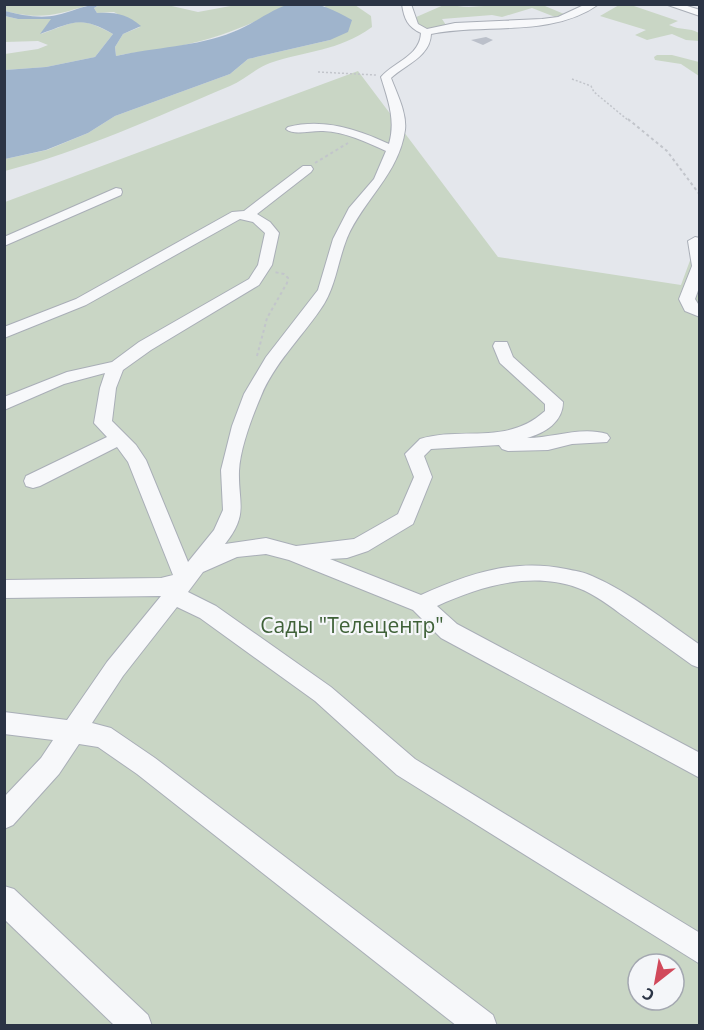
<svg xmlns="http://www.w3.org/2000/svg" width="704" height="1030" viewBox="0 0 704 1030" font-family="'Open Sans',sans-serif">
<style>
.green{fill:#c9d6c5;fill-rule:evenodd}
.water{fill:#9fb4cc}
.lines{fill:none;stroke-linecap:round;stroke-linejoin:round}
.stream{stroke:#9fb4cc;stroke-width:2}
.building{fill:#bbc0ca}
.minor-casing{stroke:#a9aeb7;stroke-width:2}
.path-far1{stroke:#c2c5cb;stroke-width:1.5;stroke-dasharray:2 2;stroke-linecap:butt}
.path{stroke:#c2c5cb;stroke-width:2;stroke-dasharray:3 3;stroke-linecap:butt}
.minor{fill:#f7f8fa;fill-rule:evenodd}
.labels{text-anchor:middle;dominant-baseline:central;stroke-width:4.5;stroke-linejoin:round;paint-order:stroke}
.park-label{font-size:21px;fill:#3f6138;stroke:#f4f6f9}
</style>
<rect width="100%" height="100%" fill="#e4e7ec"/>
<g class="green">
<path d="M163,4l35,8 38,-7h53c-37,19 -67,32 -109,41 -21,5 -43,5 -64,10l-1,-9 8,-13 17,-7 -26,-15 -17,1 -3,-5 5,-3z"/>
<path d="M446,4c7,1 16,3 23,3 27,-2 53,-2 80,-2l-4,1 19,8 -9,3 -23,-9 -30,9 -10,-2 -50,4 4,6 -22,5 -10,-12z"/>
<path d="M4,5h85c-32,10 -50,15 -84,6z"/>
<path d="M322,5h33l16,11 1,11c-35,25 -64,23 -102,36 -14,5 -26,17 -40,23 -74,31 -148,65 -225,85v-12l42,-9 41,-17 27,-17 115,-42 18,-15 82,-19 -5,-35z"/>
<path d="M619,5h12l47,16 -9,4c12,6 20,2 30,8v8l-13,-1 -14,-6 -25,6 -12,-5 11,-5 -46,-14z"/>
<path d="M5,16l13,3h34l-11,15c36,-13 37,-19 72,0l-18,23 -49,10 -41,3v-16l33,-5 10,-4 -10,-4 -33,1z"/>
<path d="M657,55h15l27,7v14l-18,-12 -26,-4 -1,-3z"/>
<path d="M358,71l140,186 183,28 18,-49v789l-694,1v-824zM638,964h36v36h-36z"/>
</g>
<path class="water" d="M99,5l-5,3 3,5c18,-1 30,1 44,13l-18,8 -8,13 1,9c39,-9 80,-9 117,-24 18,-6 41,-25 58,-28 26,-3 39,4 61,16l-4,12 -18,8 -82,19 -18,15 -115,42 -27,17 -42,17 -41,9v-89l41,-3 49,-10 18,-23c-33,-19 -39,-12 -73,0l11,-15h-33l-13,-3v-5c15,4 36,8 52,4 15,-3 27,-11 42,-10z"/>
<g class="lines">
<path class="stream" d="M4,6l3,-2"/>
</g>
<path class="building" d="M486,37l7,3 -10,5 -12,-5z"/>
<g class="lines">
<defs>
<g id="minor">
<path d="M402,4h9l7,20 9,5 28,-6 87,-4 16,-2 28,-13h13c-47,34 -114,19 -168,30 -1,23 -25,30 -40,44 6,16 16,35 14,52 -6,44 -42,70 -58,108 -10,25 -11,50 -27,72 -20,29 -46,54 -59,86 -9,21 -21,53 -22,75 -1,32 10,43 -14,73l41,-6 30,8 58,-7 44,-25 16,-37 -9,-23 15,-15c45,-13 86,7 125,-28v-7l-45,-41 -7,-17 2,-4h12l6,15 50,45c0,20 -18,31 -36,36 26,0 54,-12 80,-4l3,4 -3,4 -35,2 -24,6 -40,1 -6,-2 -3,-4 -68,4 -7,7 8,21 -19,47 -45,27 -21,7 -17,1 91,36c47,-21 93,-37 145,-26 9,2 18,3 26,7 39,17 73,45 108,69v23l-8,-3c-22,-16 -45,-32 -67,-48 -14,-10 -30,-23 -47,-29 -47,-17 -97,-2 -141,18l20,18 243,129v25l-259,-140 -28,-28 -124,-50 -23,-6 -29,3 -34,15 -15,20 28,14 115,81 84,72 285,174v31l-303,-189 -82,-74 -115,-83 -23,-11 -54,69 -31,47 19,5 44,30 338,257 4,11h-40l-320,-252 -39,-27 -19,-3 -20,30 -46,51 -9,4v-32l37,-39 12,-18 -49,-6v-22l63,8 40,-58 54,-66 -157,2v-18l157,-2 12,-3 -45,-113 -11,-15 -77,39 -7,2 -7,-2 -2,-5 2,-5 81,-39 -13,-14 6,-35 5,-15 -41,11 -60,26v-13l63,-25 45,-10 27,-20 110,-63 9,-14 7,-32 -12,-11 -13,-3 -154,86 -82,33v-11l72,-28 156,-87 12,-1 59,-45h8l2,3 -2,3 -54,42 13,8 9,11 -7,32 -13,20 -108,65 -28,20 -7,18 -4,33 24,24 10,15 42,102 26,-32 9,-20 -2,-40 11,-44 12,-32 22,-37 52,-67 15,-51 16,-31 25,-29 12,-28c-20,-9 -40,-19 -63,-20 -11,-1 -29,5 -37,-2l2,-2c35,-9 69,2 101,17 7,-24 -1,-44 -8,-67 13,-15 39,-21 40,-44 -13,-6 -17,-14 -19,-29z"/>
<path d="M665,4h16l19,6v6z"/>
<path d="M116,188l5,1 1,3 -1,3 -117,51v-9z"/>
<path d="M695,237l5,1v47l-5,14 5,8v10l-15,-6 -6,-12 13,-33 -4,-25z"/>
<path d="M4,886l10,3 134,126 4,11h-37l-111,-107z"/>
</g>
</defs>
<use href="#minor" class="minor-casing"/>
<g class="path-far1">
<path d="M318,72l58,3"/>
<path d="M572,79l19,7 3,6 35,29"/>
</g>
<g class="path">
<path d="M628,119l39,32 33,44"/>
<path d="M315,163l33,-20"/>
<path d="M257,356l10,-38 20,-35 1,-5 -4,-4 -10,-2"/>
</g>
<use href="#minor" class="minor"/>
</g>
<g class="labels">
<g class="park-label">
<text x="352" y="625">Сады "Телецентр"</text>
</g>
</g>
<rect width="704" height="1030" fill="none" stroke="#2b3445" stroke-width="12"/>
<g transform="translate(656 982) rotate(211)"><circle r="28" fill="#f4f6f9" stroke="#a4a8b1" stroke-width="1.5"/>
<path d="M0-4.5L10 22L0 15L-10 22Z" fill="#d1495b"/>
<text y="-9" font-size="16" font-weight="bold" text-anchor="middle" fill="#2b3445">С</text>
</g>
</svg>
